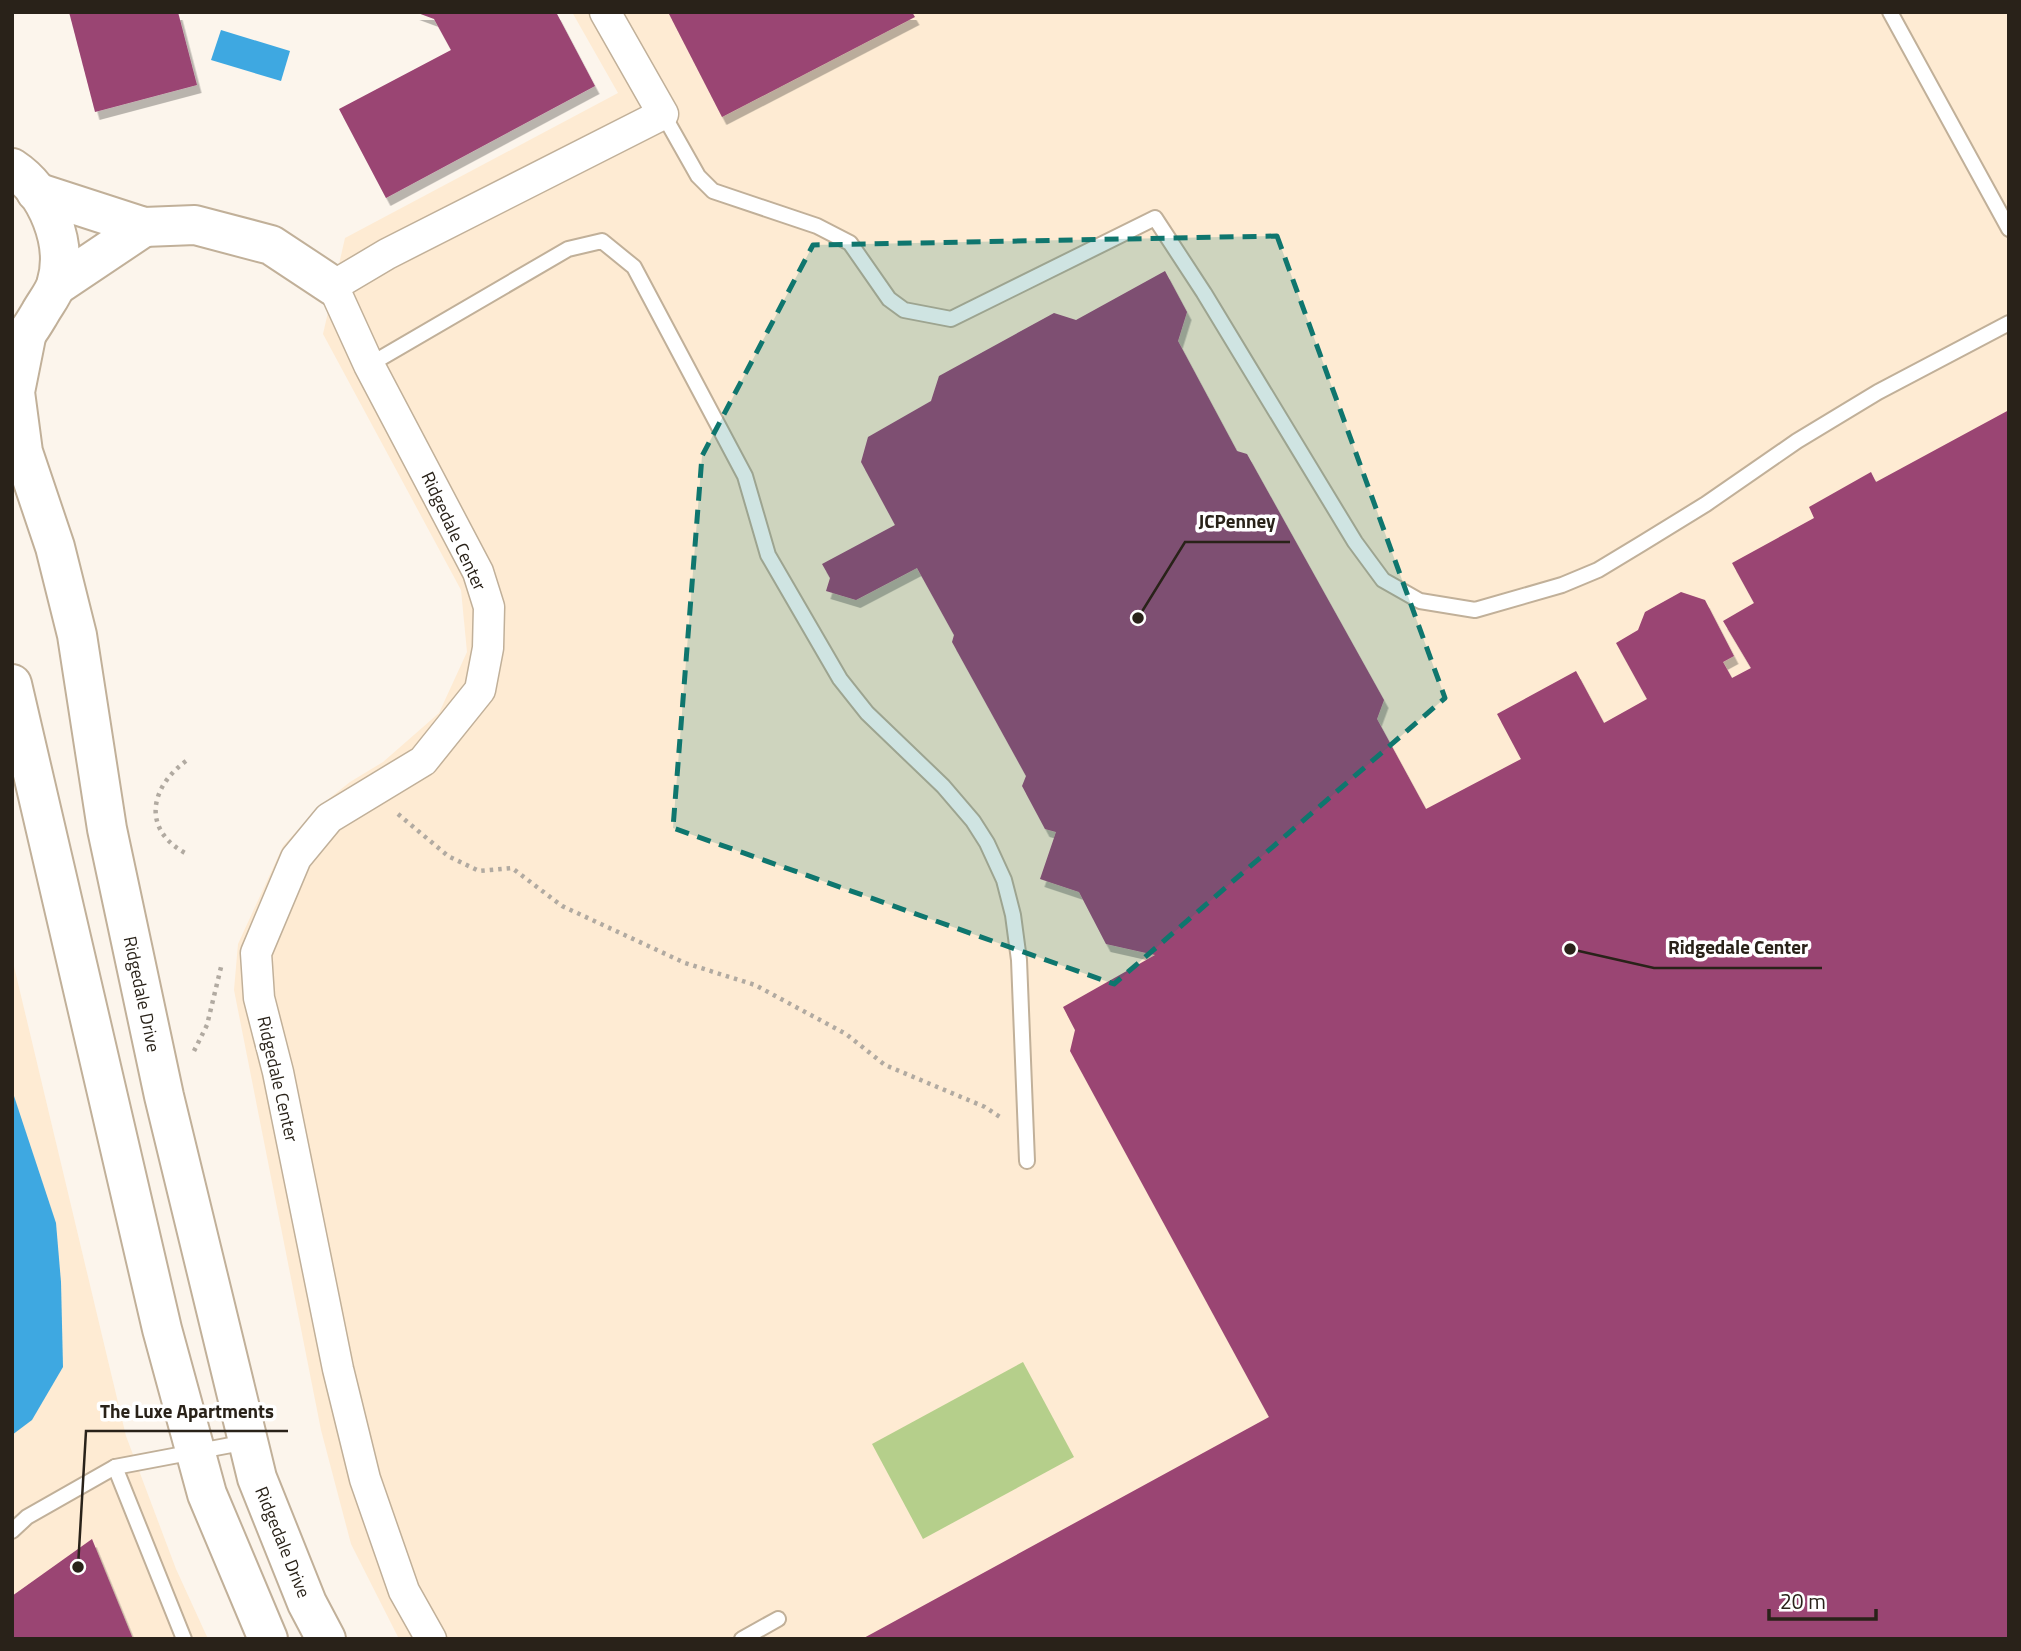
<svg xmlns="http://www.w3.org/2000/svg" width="2021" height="1651" viewBox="0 0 2021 1651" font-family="'Titillium Web',sans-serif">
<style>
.built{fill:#feebd3}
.green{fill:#b5cf8b}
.water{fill:#3ea8e1}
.building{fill:#9a4473;filter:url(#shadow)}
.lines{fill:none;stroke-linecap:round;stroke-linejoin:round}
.lane-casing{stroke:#c1b099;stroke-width:18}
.street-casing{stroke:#c1b099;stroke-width:33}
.secondary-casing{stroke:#c1b099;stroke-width:42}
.path{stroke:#b1aaa1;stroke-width:4.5;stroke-dasharray:3.5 5;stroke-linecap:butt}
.lane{stroke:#fff;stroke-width:14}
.street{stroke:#fff;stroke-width:30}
.secondary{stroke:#fff;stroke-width:38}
.marked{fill:#0f766e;fill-opacity:0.2;stroke:#0f766e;stroke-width:5;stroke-dasharray:14 9;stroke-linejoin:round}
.labels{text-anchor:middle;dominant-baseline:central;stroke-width:7;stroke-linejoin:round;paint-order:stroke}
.street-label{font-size:18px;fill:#292219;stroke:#fff}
.leader{fill:none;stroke:#292219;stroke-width:2.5}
.callout-dot{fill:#292219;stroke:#fff;stroke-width:2.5}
.callout-label{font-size:19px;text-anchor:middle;font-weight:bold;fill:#292219;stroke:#fff;stroke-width:7;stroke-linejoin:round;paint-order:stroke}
</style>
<defs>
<filter id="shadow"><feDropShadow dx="4.5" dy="8" stdDeviation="0" flood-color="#0004"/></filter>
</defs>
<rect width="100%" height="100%" fill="#fcf5ec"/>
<g class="built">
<path d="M572,12h1437v1627h-1610l-48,-95 -30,-114 -87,-440 4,-46 45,-98 37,-40 30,-24 33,-20 56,-49 28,-61 -6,-62 -138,-256 22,-96 273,-145z"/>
<path d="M12,958l114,478 50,133 32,70h-196z"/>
</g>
<path class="green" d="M1023,1362l51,95 -151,82 -51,-95z"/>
<g class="water">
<path d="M221,30l69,21 -9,30 -70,-21z"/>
<path d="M12,1090l44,133 5,59 2,85 -31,53 -20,15z"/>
</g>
<g class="building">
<path d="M69,12h109l19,73 -102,27z"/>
<path d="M415,12h141l39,74 -209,112 -47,-89 112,-59 -17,-31z"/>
<path d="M668,12h244l3,5 -193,100z"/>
<path d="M1165,271l22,41 -9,29 59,110 10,3 137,246 -7,19 49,90 95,-50 -24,-45 79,-43 28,52 43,-24 -31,-56 22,-13 7,-18 36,-20 24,8 29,56 -11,6 9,16 19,-10 -28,-47 31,-18 -22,-40 82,-45 -5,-11 62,-35 5,10 133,-72v1229h-1147l407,-222 -199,-366 5,-21 -12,-23 92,-52 -49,-11 -27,-52 -39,-13 16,-47 -11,-3 -23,-43 4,-10 -74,-134 2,-7 -37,-67 -61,32 -30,-9 4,-13 -8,-14 73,-39 -34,-63 7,-25 63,-36 8,-25 115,-63 22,7z"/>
<path d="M92,1539l41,100h-121v-43z"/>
</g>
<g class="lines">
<defs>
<g id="lane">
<path d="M1890,12l119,217"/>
<path d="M663,114l35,62 15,15 104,35 33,17 39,56 15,11 47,9 204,-101 49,75 151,249 28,38 37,21 55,9 87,-25 36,-15 43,-26 65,-40 91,-63 81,-49 131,-69"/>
<path d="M369,365l199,-116 34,-8 32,26 111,209 23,79 72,124 27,34 76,73 30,35 14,22 17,37 9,35 6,45 8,201"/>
<path d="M115,1467l69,172"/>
<path d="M12,1531l15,-14 88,-50 132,-25"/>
<path d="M742,1639l36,-20"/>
</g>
<path id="street" d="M431,1639l-27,-48 -39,-112 -27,-110 -60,-297 -19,-74 -3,-45 40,-95 33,-40 94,-57 57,-71 8,-42 1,-41 -11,-35 -109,-207 -36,-79 54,-32 276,-140 -58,-102"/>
<g id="secondary">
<path d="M12,168c35,23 57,76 44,117 -3,9 -11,19 -16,28 -9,15 -13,23 -28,33"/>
<path d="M36,192l108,35 51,-2 76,20 62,41"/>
<path d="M56,286l88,-59"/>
<path d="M26,337l-11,55 8,60 32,95 22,88 30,194 57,267 93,382 50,125 19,36"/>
<path d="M12,684l150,645 45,165 61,145"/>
</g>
</defs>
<use href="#lane" class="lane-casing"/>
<use href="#street" class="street-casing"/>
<use href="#secondary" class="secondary-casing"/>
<g class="path">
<path d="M186,761c-38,28 -44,71 3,94"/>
<path d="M398,814l50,42 31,15 33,-3 50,38 123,57 70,22 91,49 39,31 100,42 15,10"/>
<path d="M194,1051l13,-26 15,-62"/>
</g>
<use href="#lane" class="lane"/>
<use href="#street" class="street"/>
<use href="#secondary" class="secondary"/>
</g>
<path class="marked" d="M1277,236l168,462 -331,286 -441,-156 29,-372 111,-211z"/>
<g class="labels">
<g class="street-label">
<text transform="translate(454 531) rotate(65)">Ridgedale Center</text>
<text transform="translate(142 994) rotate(78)">Ridgedale Drive</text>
<text transform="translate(278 1079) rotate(77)">Ridgedale Center</text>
<text transform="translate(283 1542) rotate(68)">Ridgedale Drive</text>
</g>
</g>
<path class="leader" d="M1138 618L1185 542H1290M1570 949L1654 968H1822M78 1567L86 1431H288"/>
<g class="callout-dot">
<circle cx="1138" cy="618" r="7"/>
<circle cx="1570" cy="949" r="7"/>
<circle cx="78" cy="1567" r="7"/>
</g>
<g class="callout-label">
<text x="1237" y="528">JCPenney</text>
<text x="1738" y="954">Ridgedale Center</text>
<text x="187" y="1418">The Luxe Apartments</text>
</g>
<rect width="2021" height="1651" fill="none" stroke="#292219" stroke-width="28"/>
<path d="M1769 1609v10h107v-10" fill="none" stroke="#292219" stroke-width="3.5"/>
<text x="1780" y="1609" font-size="21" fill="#292219" stroke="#ffffff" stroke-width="5" paint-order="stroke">20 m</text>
</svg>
